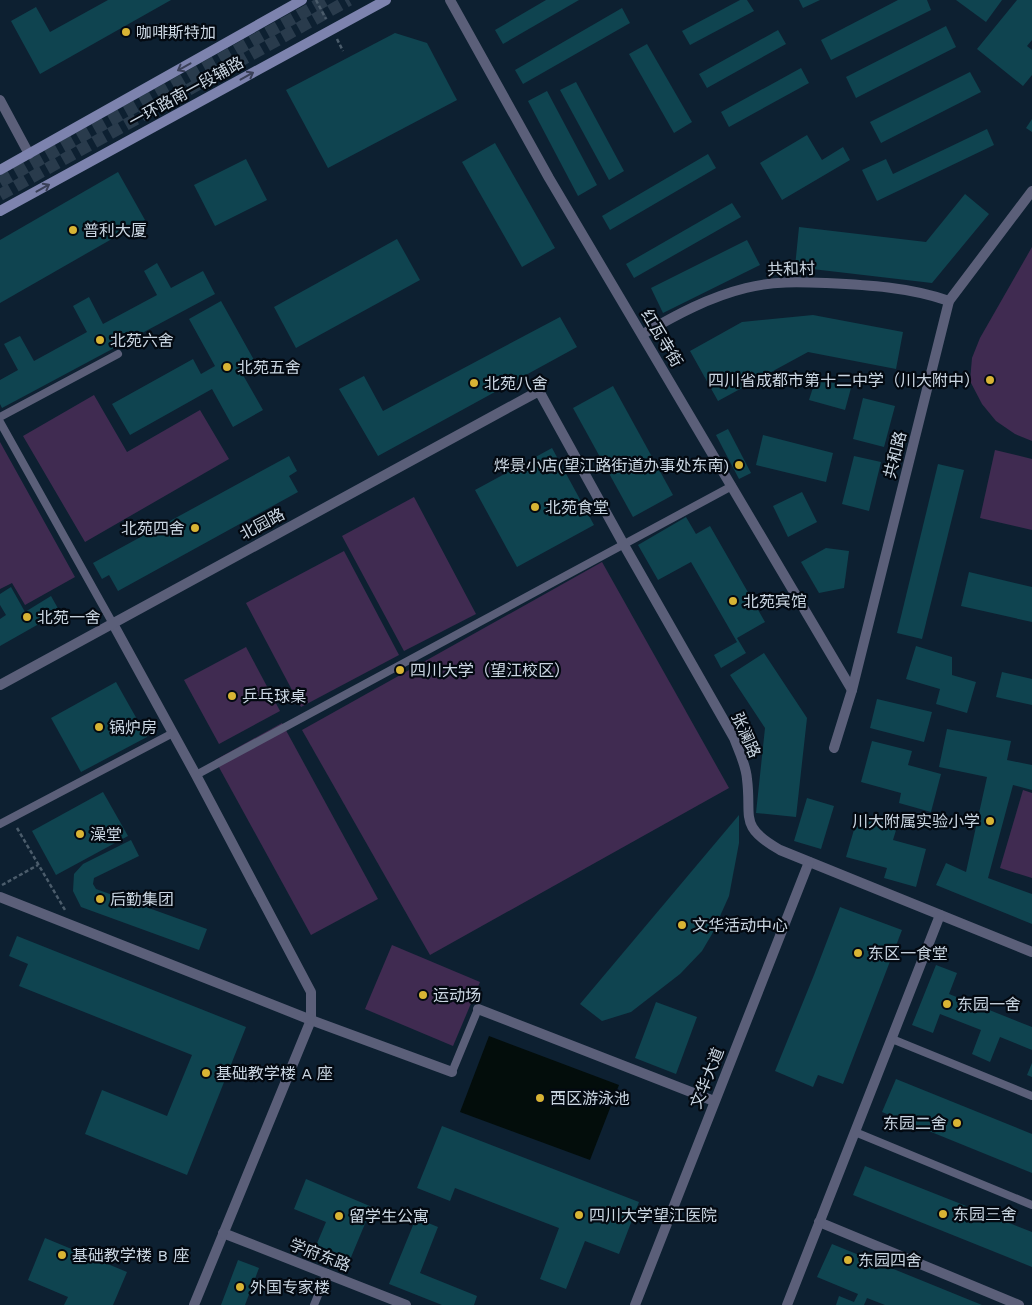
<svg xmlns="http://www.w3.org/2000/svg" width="1032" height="1305" viewBox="0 0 1032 1305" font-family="'Work Sans','Noto Sans SC',sans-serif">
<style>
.green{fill:#402b51}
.water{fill:#030d0b}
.building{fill:#0f4450}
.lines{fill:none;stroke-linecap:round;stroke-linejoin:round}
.primary-tunnel{stroke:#293b4c;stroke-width:12;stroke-dasharray:12 6;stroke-linecap:butt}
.path{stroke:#4b5c6b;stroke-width:2.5;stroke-dasharray:4 2.5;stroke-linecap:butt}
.service{stroke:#5b5f79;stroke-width:8}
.minor{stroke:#5b5f79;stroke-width:10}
.secondary{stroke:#7d83ae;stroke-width:10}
.oneway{stroke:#3a4058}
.poi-dot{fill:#d8b434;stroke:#030911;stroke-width:2}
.labels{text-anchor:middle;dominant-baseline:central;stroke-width:4.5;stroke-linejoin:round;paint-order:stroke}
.poi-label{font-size:16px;fill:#cad6e2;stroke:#030911;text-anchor:start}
.street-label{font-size:16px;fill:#cad6e2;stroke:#030911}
</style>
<rect width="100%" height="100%" fill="#0d2031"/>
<g class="green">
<path d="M1032,247v194l-17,-7 -19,-13 -14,-17 -12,-23 2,-23 8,-20z"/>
<path d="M94,395l33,57 73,-42 29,49 -144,83 -62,-106z"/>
<path d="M0,442l75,135 -50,28 -13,-22 -12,6z"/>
<path d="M995,450l37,9v71l-52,-12z"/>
<path d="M414,497l62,117 -72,37 -62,-115z"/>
<path d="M344,551l55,104 -98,52 -55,-104z"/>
<path d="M602,562l127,226 -299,167 -128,-225z"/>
<path d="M246,647l34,64 -61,33 -35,-64z"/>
<path d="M282,723l96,176 -67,36 -96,-175z"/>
<path d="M1023,790l9,3v85l-32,-10z"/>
<path d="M392,945l88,37 -27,64 -88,-37z"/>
</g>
<path class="water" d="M489,1036l130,49 -29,75 -130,-48z"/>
<g class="building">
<path d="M108,0h63l-131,74 -29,-53 25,-14 14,25z"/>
<path d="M546,0h33l-76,44 -8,-14z"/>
<path d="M740,0h7l7,11 -64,34 -8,-14z"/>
<path d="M799,0h21l-17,8z"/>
<path d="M898,0h29l4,10 -100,50 -10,-20z"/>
<path d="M956,0h46l-16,22z"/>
<path d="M1017,0h15v40l-5,6 5,4v25l-9,11 -46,-37z"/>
<path d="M622,8l8,15 -107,61 -8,-14z"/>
<path d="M946,26l10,21 -100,51 -10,-21z"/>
<path d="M778,30l8,14 -79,44 -8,-14z"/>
<path d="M395,33l32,10 30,57 -129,68 -42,-78z"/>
<path d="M647,44l45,78 -18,11 -45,-79z"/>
<path d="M801,68l8,15 -80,44 -8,-15z"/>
<path d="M970,72l11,20 -100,51 -11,-21z"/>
<path d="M576,82l48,89 -15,9 -49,-90z"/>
<path d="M547,91l50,94 -19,11 -50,-95z"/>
<path d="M1032,119v13l-6,-4z"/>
<path d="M987,129l7,16 -117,56 -15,-31 24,-11 7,15z"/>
<path d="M807,135l15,25 21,-13 7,13 -68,40 -22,-37z"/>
<path d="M495,143l60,105 -33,19 -60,-105z"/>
<path d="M708,154l8,14 -106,62 -8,-14z"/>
<path d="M246,159l21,41 -52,26 -21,-41z"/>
<path d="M118,172l27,48 -145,83v-63z"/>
<path d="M965,194l24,20 -57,69 -137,-16 4,-40 127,15z"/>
<path d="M732,203l9,14 -107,61 -8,-14z"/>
<path d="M397,239l23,41 -124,68 -22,-41z"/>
<path d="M747,240l13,25 -97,48 -12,-25z"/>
<path d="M157,263l14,25 32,-17 12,23 -213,114 -2,-4v-24l18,-10 -14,-26 16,-8 14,25 53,-29 -14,-26 16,-9 14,27 54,-29 -13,-24z"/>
<path d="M221,301l33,59 -15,8 24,42 -30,17 -21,-38 -82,46 -18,-31 81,-45 8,15 14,-8 -26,-47z"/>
<path d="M813,315l90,17 -7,37 -88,-17 -90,49 -28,-50 52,-29z"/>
<path d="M560,317l17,30 -199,109 -39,-67 25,-13 19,35z"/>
<path d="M816,378l35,10 -6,22 -36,-10z"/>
<path d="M613,386l60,109 -40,22 -60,-109z"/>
<path d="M863,398l32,8 -11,41 -31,-8z"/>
<path d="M728,429l23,44 -12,6 -23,-44z"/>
<path d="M763,435l70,18 -7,29 -70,-17z"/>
<path d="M552,448l42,77 -77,42 -42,-77z"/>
<path d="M289,456l8,15 -8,5 9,16 -180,99 -9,-16 -7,4 -9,-16z"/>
<path d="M854,456l27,6 -12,49 -27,-7z"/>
<path d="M938,464l26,6 -42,169 -25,-6z"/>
<path d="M802,492l15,30 -29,15 -15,-31z"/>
<path d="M686,517l10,17 14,-8 55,96 -28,16 9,15 -25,15 -7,-13 23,-13 -46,-80 -33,18 -20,-35z"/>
<path d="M826,548l23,3 -5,37 -25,5 -18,-31z"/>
<path d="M969,572l63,15v35l-71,-16z"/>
<path d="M11,587l14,25 26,-16 9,16 -60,34v-27l6,-4 -6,-10v-11z"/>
<path d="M916,646l36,11v18l24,7 -9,31 -31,-9 4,-15 -34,-10z"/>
<path d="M764,653l43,65 -11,99 -40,-4 9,-85 -35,-53z"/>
<path d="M1002,672l30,7v26l-36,-8z"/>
<path d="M116,682l31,55 -66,35 -30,-54z"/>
<path d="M877,699l55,13 -8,30 -54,-14z"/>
<path d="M947,729l64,12 -4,19 25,5v25l-19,-5 -25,93 44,16v30l-96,-39 10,-22 20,9 21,-95 -48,-10z"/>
<path d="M872,741l40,10 -4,14 33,9 -10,38 -32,-9 2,-10 -40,-11z"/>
<path d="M103,792l25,44 -72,39 -24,-44z"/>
<path d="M807,798l27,8 -13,43 -27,-8z"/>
<path d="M739,815v28l-10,53 -17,38 -10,17 -22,23 -49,38 -29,9 -22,-17z"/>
<path d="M858,816l39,11 -4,13 33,9 -10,38 -32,-9 3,-10 -41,-11z"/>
<path d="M131,840l8,16 -45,22 -1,6 3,5 111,40 -8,21 -118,-43 -8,-16 1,-17 9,-10z"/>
<path d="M840,907l62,23 -59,154 -25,-9 -5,12 -38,-16 39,-96z"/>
<path d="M17,936l229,91 -59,148 -102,-41 17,-44 65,26 25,-61 -173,-69 9,-22 -19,-8z"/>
<path d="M936,965l21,8 -8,21 83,33v23l-32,-13 -10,25 -18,-8 9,-24 -41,-16 -7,19 -21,-8z"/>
<path d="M656,1002l41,15 -21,57 -41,-16z"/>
<path d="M1032,1063v14l-5,-2z"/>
<path d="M896,1079l136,55v39l-150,-61z"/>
<path d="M442,1126l197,76 -20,52 -34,-13 -19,48 -26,-10 19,-51 -104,-40 -5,13 -33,-13z"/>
<path d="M865,1166l167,66v35l-179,-72z"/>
<path d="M306,1179l66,28 -23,55 -34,-14 11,-26 -32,-13z"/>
<path d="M416,1218l22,9 -18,46 57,23 -3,9h-32l-53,-21z"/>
<path d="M45,1238l82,34 -14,33h-49l4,-8 -40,-17z"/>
<path d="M832,1244l150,61h-97l-18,-7 -3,7h-28l3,-9 15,6 4,-8 -41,-17z"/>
<path d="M238,1260l21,8 -14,37h-24z"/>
</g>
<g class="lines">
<g class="primary-tunnel">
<path d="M0,182l326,-182"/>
<path d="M0,195l349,-195"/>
</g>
<g class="path">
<path d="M316,0l10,19"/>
<path d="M337,39l6,12"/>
<path d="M17,828l48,82"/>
<path d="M2,885l36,-20"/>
</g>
<g class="service">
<path d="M0,417l118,-63"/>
<path d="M0,422l112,200"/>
<path d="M196,775l536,-289"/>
<path d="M0,824l173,-91"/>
<path d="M892,1039l140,57"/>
<path d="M452,1072l26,-63"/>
<path d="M855,1132l177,73"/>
<path d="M314,1305l13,-32"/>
</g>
<g class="minor">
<path d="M450,0l99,178 303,512"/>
<path d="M0,100l29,54"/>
<path d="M643,334c33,-19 66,-37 103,-46 27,-7 53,-6 80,-5 41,2 83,4 123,18"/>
<path d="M112,622l84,153 115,217v28l-117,285"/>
<path d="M0,685l539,-294 85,154 110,193c5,13 12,27 13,41 5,39 -9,47 33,71l252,102"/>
<path d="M834,748l18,-58 97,-389 83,-110"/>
<path d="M0,897l311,123 141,52"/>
<path d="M478,1009l236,92"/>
<path d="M819,1222l200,83"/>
<path d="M223,1233l183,72"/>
<path d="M635,1305l174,-443"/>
<path d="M787,1305l153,-390"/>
</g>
<g class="secondary">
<path d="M0,170l302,-170"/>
<path d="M0,211l386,-211"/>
</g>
</g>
<defs><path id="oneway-shaft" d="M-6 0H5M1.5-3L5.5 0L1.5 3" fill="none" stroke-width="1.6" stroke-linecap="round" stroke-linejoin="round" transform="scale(1.25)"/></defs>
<g class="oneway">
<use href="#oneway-shaft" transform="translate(184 67) rotate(151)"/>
<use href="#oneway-shaft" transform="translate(247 76) rotate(-29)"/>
<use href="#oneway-shaft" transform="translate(43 188) rotate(-29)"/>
</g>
<g class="poi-dot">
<circle cx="126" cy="32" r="5"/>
<circle cx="73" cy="230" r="5"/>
<circle cx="100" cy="340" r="5"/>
<circle cx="227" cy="367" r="5"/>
<circle cx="990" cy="380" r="5"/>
<circle cx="474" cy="383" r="5"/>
<circle cx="739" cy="465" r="5"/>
<circle cx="535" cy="507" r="5"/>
<circle cx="195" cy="528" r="5"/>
<circle cx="733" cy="601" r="5"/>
<circle cx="27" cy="617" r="5"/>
<circle cx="400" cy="670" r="5"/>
<circle cx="232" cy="696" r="5"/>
<circle cx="99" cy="727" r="5"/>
<circle cx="990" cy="821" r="5"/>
<circle cx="80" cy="834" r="5"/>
<circle cx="100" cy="899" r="5"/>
<circle cx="682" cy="925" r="5"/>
<circle cx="858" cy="953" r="5"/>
<circle cx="423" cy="995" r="5"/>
<circle cx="947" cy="1004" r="5"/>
<circle cx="206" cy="1073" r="5"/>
<circle cx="540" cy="1098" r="5"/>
<circle cx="957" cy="1123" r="5"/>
<circle cx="943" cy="1214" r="5"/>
<circle cx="579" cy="1215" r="5"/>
<circle cx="339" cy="1216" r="5"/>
<circle cx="62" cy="1255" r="5"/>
<circle cx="848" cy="1260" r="5"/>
<circle cx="240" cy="1287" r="5"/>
</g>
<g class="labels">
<g class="poi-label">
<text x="136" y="32">咖啡斯特加</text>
<text x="83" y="230">普利大厦</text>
<text x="110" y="340">北苑六舍</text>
<text x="237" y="367">北苑五舍</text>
<text x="980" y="380" text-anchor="end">四川省成都市第十二中学（川大附中）</text>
<text x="484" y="383">北苑八舍</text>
<text x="729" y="465" text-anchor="end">烨景小店(望江路街道办事处东南)</text>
<text x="545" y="507">北苑食堂</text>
<text x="185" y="528" text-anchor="end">北苑四舍</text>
<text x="743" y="601">北苑宾馆</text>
<text x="37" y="617">北苑一舍</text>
<text x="410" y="670">四川大学（望江校区）</text>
<text x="242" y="696">乒乓球桌</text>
<text x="109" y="727">锅炉房</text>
<text x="980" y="821" text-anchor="end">川大附属实验小学</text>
<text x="90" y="834">澡堂</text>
<text x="110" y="899">后勤集团</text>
<text x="692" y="925">文华活动中心</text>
<text x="868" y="953">东区一食堂</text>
<text x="433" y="995">运动场</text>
<text x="957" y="1004">东园一舍</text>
<text x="216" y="1073">基础教学楼 A 座</text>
<text x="550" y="1098">西区游泳池</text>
<text x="947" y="1123" text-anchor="end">东园二舍</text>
<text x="953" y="1214">东园三舍</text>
<text x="589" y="1215">四川大学望江医院</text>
<text x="349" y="1216">留学生公寓</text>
<text x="72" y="1255">基础教学楼 B 座</text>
<text x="858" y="1260">东园四舍</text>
<text x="250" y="1287">外国专家楼</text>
</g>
<g class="street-label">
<text transform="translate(186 92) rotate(-29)">一环路南一段辅路</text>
<text transform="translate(791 269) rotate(-2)">共和村</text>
<text transform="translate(662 338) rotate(59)">红瓦寺街</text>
<text transform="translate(895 455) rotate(-76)">共和路</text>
<text transform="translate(262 524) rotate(-28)">北园路</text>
<text transform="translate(746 735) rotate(66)">张澜路</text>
<text transform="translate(707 1078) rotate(-68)">文华大道</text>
<text transform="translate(320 1255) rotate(21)">学府东路</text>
</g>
</g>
</svg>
